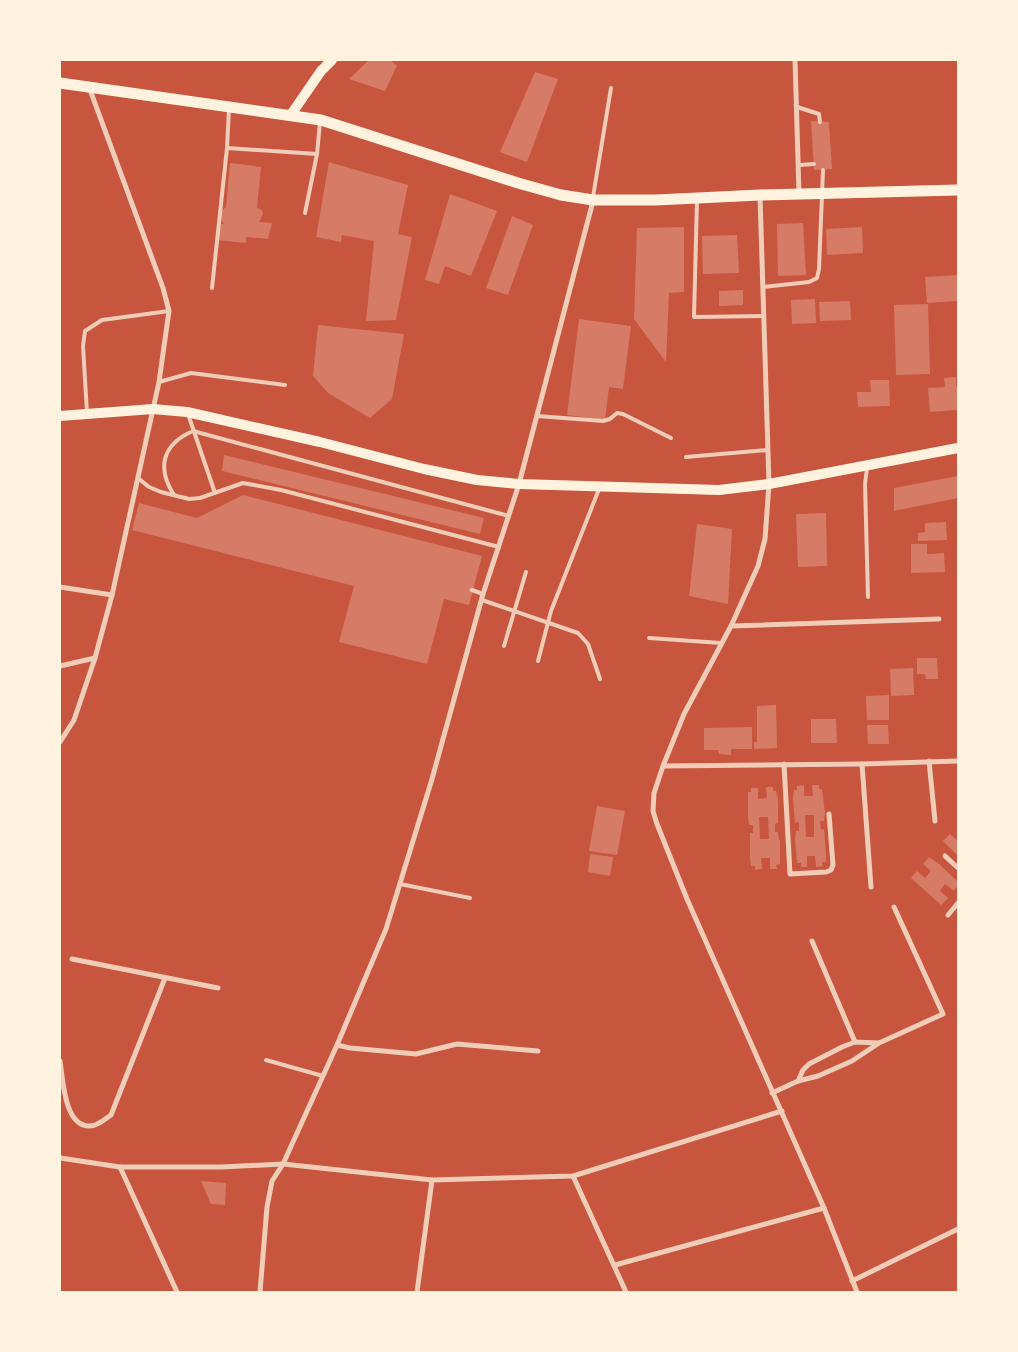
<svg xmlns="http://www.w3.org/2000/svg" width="1018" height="1352" viewBox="0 0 1018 1352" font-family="'Work Sans',sans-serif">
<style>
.building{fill:#d67c66;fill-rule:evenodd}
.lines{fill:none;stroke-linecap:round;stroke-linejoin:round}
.service{stroke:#f1ccb7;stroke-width:4}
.pedestrian{stroke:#f1ccb7;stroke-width:4.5}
.minor{stroke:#f1ccb7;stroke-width:5}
.secondary{stroke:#fff3e0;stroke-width:10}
.primary{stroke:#fff3e0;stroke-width:11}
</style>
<rect width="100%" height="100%" fill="#c8553d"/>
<g class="building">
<path d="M369,60h21l7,6 -12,25 -36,-12z"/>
<path d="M535,72l23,7 -31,83 -27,-10z"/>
<path d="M811,121l18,1 3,47 -18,1z"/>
<path d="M329,162l79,23 -10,49 14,3 -16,83 -30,1 8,-80 -32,-6 -1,7 -25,-5z"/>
<path d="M230,163l31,4 -4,41 5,2 1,4 -4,8 13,1 -4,16 -22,-2v6l-29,-3 3,-16h4l-4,-6v-6l6,-5z"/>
<path d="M450,194l47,17 -26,65 -26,-10 -6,18 -14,-4z"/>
<path d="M512,216l21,9 -25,70 -22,-7z"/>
<path d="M803,223l3,52 -28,1 -1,-52z"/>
<path d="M684,227v65l-15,1 -3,69 -32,-43 3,-91z"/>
<path d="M862,227l1,26 -36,2 -1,-26z"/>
<path d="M737,235l2,38 -36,1 -1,-38z"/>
<path d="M958,275v26l-31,2 -2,-26z"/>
<path d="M743,290v15l-24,1v-15z"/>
<path d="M815,299l1,24 -24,1 -1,-24z"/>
<path d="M850,301l1,19 -31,1 -1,-19z"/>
<path d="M928,304l2,70 -34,1 -2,-70z"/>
<path d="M579,319l52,7 -8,63 -14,-2 -4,33 -38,-5z"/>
<path d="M318,325l86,9 -12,65 -22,19 -42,-25 -15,-17z"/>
<path d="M956,377v10h2v23l-28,2 -2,-24 17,-1 -1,-9z"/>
<path d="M870,380h19l1,26 -32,1 -1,-15h14z"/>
<path d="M224,455l260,63 -4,16 -258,-63z"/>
<path d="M958,476v22l-64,13v-23z"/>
<path d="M243,495l239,61 -13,49 -25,-6 -17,65 -88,-22 15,-56 -222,-56 7,-27 58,15z"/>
<path d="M826,513l1,53 -29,1 -2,-53z"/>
<path d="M946,522l1,18 -29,1v-8l7,-1v-9z"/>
<path d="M697,524l35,5 -4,75 -39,-8z"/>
<path d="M911,544h16v10l17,-1 1,19 -34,1z"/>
<path d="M917,658h20l1,21h-12l-1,-5h-8z"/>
<path d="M913,668l1,27 -23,1 -1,-27z"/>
<path d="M889,695v25h-22l-1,-24z"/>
<path d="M776,705l1,43 -23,1v-7h3v-36z"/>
<path d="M811,719h25l1,24h-26z"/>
<path d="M867,725h21l1,19h-21z"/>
<path d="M752,727v22h-21v6l-12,-1 -1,-4h-14v-22z"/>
<path d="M804,785v11h9l-1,-11h7v4h3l3,24 -1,8h-4l1,9 3,-1 2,25v8h-4l1,4 -7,1 -1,-11h-8v11h-6v-4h-4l-2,-24 1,-8h3v-9l-4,1 -2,-25 1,-8h3v-4zM805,815h9v22h-8z"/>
<path d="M766,787h7v4h3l2,8v24l-3,1v8h3l1,8h1v24l-4,1 1,4h-7v-11h-9l1,11 -7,1v-4h-4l-1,-8v-25h3v-8h-4l-1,-8v-25h3v-4h7v11l9,-1zM759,817h9l1,22h-9z"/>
<path d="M597,806l28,5 -8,44 -28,-4z"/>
<path d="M950,834l8,7v15l-15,-15z"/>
<path d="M590,854l23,3 -3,19 -22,-4z"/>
<path d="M929,857l10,7 19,18v4l-4,5 -9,-7 -5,7 8,7 -7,7 -30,-27 6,-7 8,7 6,-7 -8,-7z"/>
<path d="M201,1181l25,2 -1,22 -14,-1z"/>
</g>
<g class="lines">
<g class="service">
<path d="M797,107l22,7 1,8"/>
<path d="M227,148l90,6"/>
<path d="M799,165l15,-1"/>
<path d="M593,197l18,-109"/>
<path d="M697,200l-3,117 70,-1"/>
<path d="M305,213l12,-59 3,-32"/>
<path d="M763,287l46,-5 8,-4 2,-9 4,-99"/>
<path d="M212,288l15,-140 2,-39"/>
<path d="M159,382l32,-9 94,12"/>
<path d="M87,413l-4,-67 2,-15 17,-11 67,-9"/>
<path d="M188,414l27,79"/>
<path d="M537,416l66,5 7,-2 7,-6 6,1 48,24"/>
<path d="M686,457l82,-7"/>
<path d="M867,468l-2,16 3,113"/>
<path d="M138,478l11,9 12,5 28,7 11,-1 43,-15 38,7 218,57"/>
<path d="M174,495c-18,-28 -11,-51 19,-64l316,85"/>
<path d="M482,600l96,33 10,11 12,35"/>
<path d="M649,638l72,5"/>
<path d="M504,646l22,-74"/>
<path d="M538,661l13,-50 48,-122"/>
<path d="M400,884l70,14"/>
<path d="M266,1060l57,16"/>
</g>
<path class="pedestrian" d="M472,590l11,4"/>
<g class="minor">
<path d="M795,60l4,133"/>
<path d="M760,196l9,288 -4,55 -7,27 -27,60 -47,88 -21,52 -9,27 -1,18 4,13 30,75 137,309 33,84"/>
<path d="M60,587l52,8"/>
<path d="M731,626l208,-7"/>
<path d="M60,666l35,-8"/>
<path d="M60,742l14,-22 21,-62 17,-63 47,-213 10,-71 -6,-23 -74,-201"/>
<path d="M929,761l6,60"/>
<path d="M784,764l6,110 36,-2 5,-2 2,-5 -4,-51"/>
<path d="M862,764l9,123"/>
<path d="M663,766l199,-2 96,-3"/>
<path d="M945,856l13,12"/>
<path d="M948,915l10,-12"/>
<path d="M812,941l43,101"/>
<path d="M72,959l146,29"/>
<path d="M337,1045l13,3 66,6 41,-10 81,7"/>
<path d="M60,1061c3,18 4,66 30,65 8,0 15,-7 21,-11l54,-137"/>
<path d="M798,1081l5,-11 6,-6 33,-17 13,-5 24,1"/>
<path d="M772,1093l26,-12 20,-5 34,-15 27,-18 64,-29 -49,-107"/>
<path d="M60,1158l60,9h101l62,-3 149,16 141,-4 209,-65"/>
<path d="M120,1167l57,125"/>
<path d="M573,1176l53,116"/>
<path d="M615,1265l209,-57"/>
<path d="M852,1281l106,-52"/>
<path d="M260,1292l7,-85 5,-26 11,-17 54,-119 49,-116 46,-150 51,-185 36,-110 74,-283"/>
<path d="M417,1292l15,-112"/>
</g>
<g class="secondary">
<path d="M290,116l31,-45 11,-11"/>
<path d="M60,416l93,-7 34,3 133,30 104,27 53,11 42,4 200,6 50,-6 189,-36"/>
</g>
<path class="primary" d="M60,83l261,37 197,63 43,12 32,5h63l104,-5 198,-5"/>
</g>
<rect width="1018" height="1352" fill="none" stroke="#fff3e0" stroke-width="122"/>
</svg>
